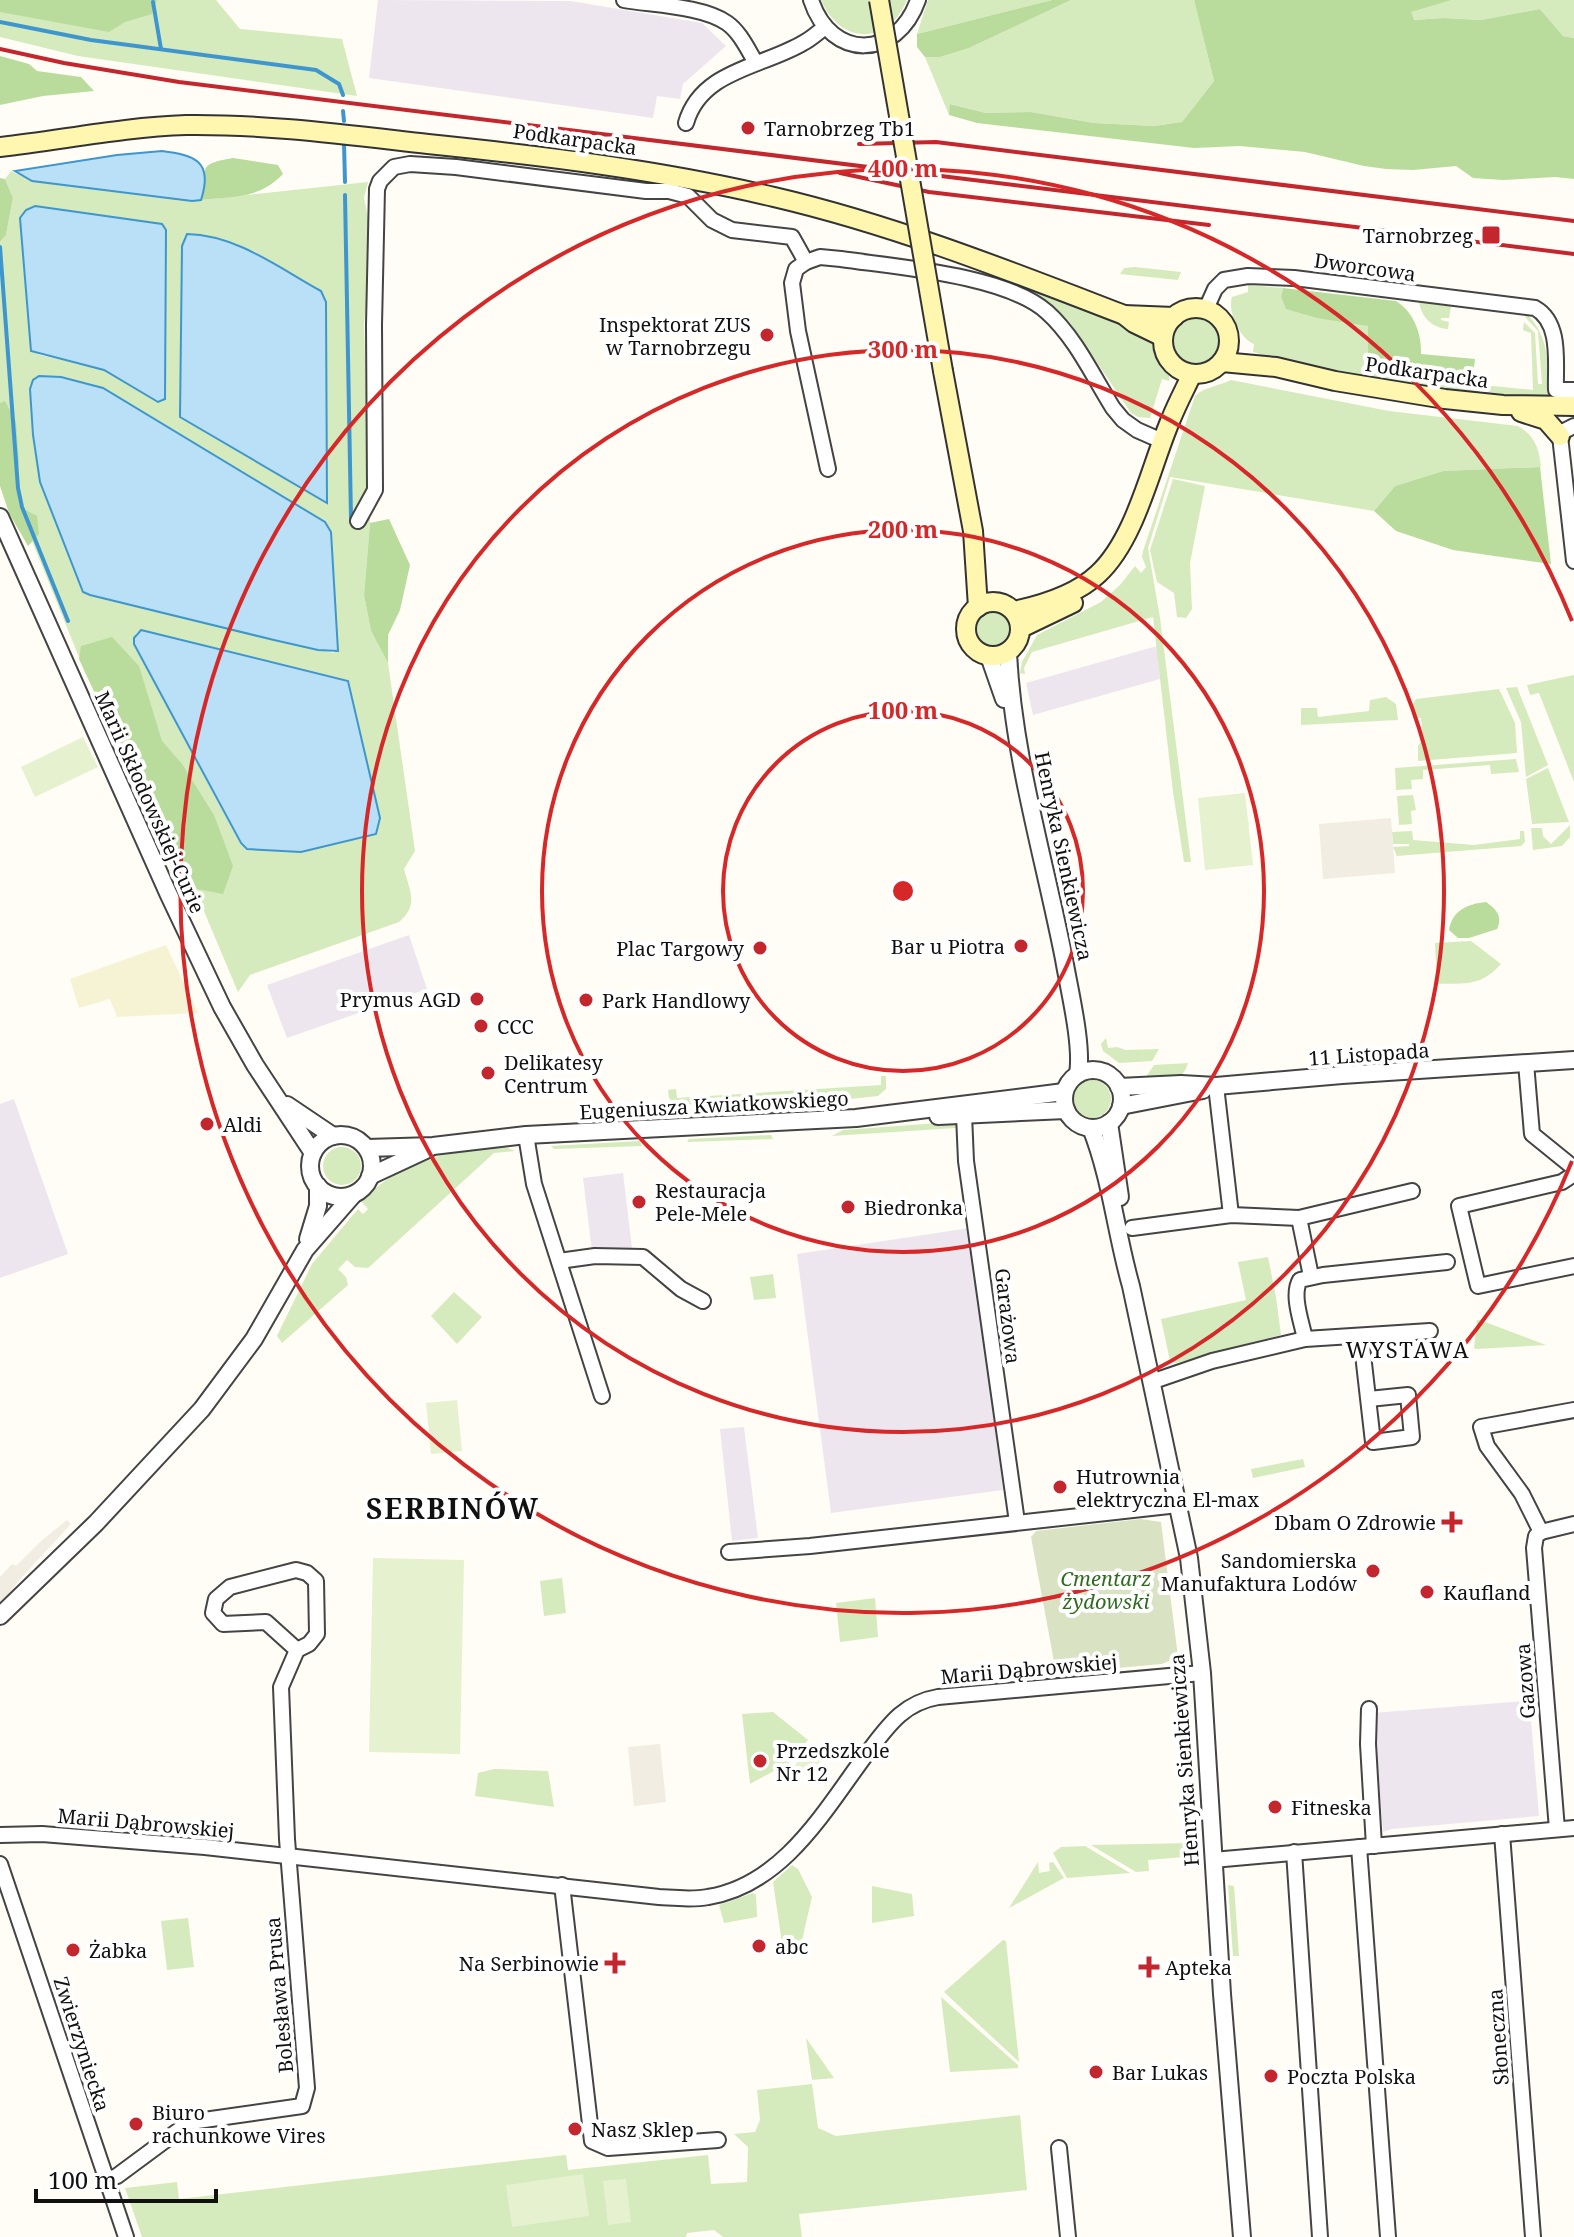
<svg xmlns="http://www.w3.org/2000/svg" width="1574" height="2237" viewBox="0 0 1574 2237" font-family="'Noto Serif',serif">
<style>
.industrial{fill:#eee6ef}
.farmland{fill:#f6f3d4}
.green{fill:#d5ebbd;fill-rule:evenodd}
.forest{fill:#b9dc9c}
.cemetery{fill:#d9e3c4}
.pitch{fill:#e6f2cf}
.plaza{fill:#f1ede2}
.water{fill:#b9e0f7;stroke:#3f96cf;stroke-width:2}
.lines{fill:none;stroke-linecap:round;stroke-linejoin:round}
.stream{stroke:#3f96cf;stroke-width:4}
.minor-casing{stroke:#444;stroke-width:18}
.tertiary-casing{stroke:#444;stroke-width:20}
.secondary-casing{stroke:#333;stroke-width:22}
.minor{stroke:#fff;stroke-width:14}
.tertiary{stroke:#fff;stroke-width:16}
.secondary{stroke:#fff6b0;stroke-width:18}
.rail{stroke:#c4262e;stroke-width:4}
.secondary-bridge-casing{stroke:#333;stroke-width:22;stroke-linecap:butt}
.secondary-bridge{stroke:#fff6b0;stroke-width:18}
.ring{fill:none;stroke:#d62828;stroke-width:4}
.poi-dot{fill:#c4262e;stroke:#fff;stroke-width:3}
.labels{text-anchor:middle;dominant-baseline:central;stroke-width:8;stroke-linejoin:round;paint-order:stroke}
.poi-label{font-size:20px;fill:#111;stroke:#fff;text-anchor:start}
.street-label{font-size:20px;fill:#111;stroke:#fff}
.park-label{font-size:20px;font-style:italic;fill:#2f6b1f;stroke:#fff}
.neighbourhood-label{font-size:22px;letter-spacing:2px;fill:#111;stroke:#fff}
.district-label{font-size:28px;font-weight:bold;letter-spacing:2px;fill:#111;stroke:#fff}
.centre{fill:#d62828;stroke:#fff;stroke-width:4}
.ring-label{font-size:24px;text-anchor:middle;font-weight:bold;fill:#d62828;stroke:#fff;stroke-width:8;stroke-linejoin:round;paint-order:stroke}
</style>
<rect width="100%" height="100%" fill="#fffdf5"/>
<g class="industrial">
<path d="M378,0l193,1 131,22 24,23 -43,38 -3,15 -23,-3 -4,22 -284,-40z"/>
<path d="M1157,646l3,33 -127,36 -7,-32z"/>
<path d="M409,935l18,54 -140,49 -20,-53z"/>
<path d="M14,1099l54,155 -68,24v-174z"/>
<path d="M623,1173l9,75 -40,3 -9,-73z"/>
<path d="M970,1228l33,262 -172,23 -34,-259z"/>
<path d="M744,1427l14,111 -26,3 -12,-112z"/>
<path d="M1525,1701l5,7 9,108 -147,13 -9,3 -10,-119z"/>
</g>
<path class="farmland" d="M166,945l32,68 -81,4 -7,-18 -31,9 -9,-29z"/>
<g class="green">
<path d="M0,0h216l24,29 102,10 15,57 -279,-40 -78,-19z"/>
<path d="M821,0h86c-19,45 -66,46 -86,0z"/>
<path d="M928,0h124l-135,34z"/>
<path d="M1071,0h123l20,81 -32,41 -28,4 -60,-3 -63,-11 -45,1 -35,-9 -2,11 -24,-58h15l29,-9z"/>
<path d="M1452,0h122v38l-11,-2 -23,-27 -59,11 -38,-2 -30,2 -3,-8z"/>
<path d="M11,171l21,10 160,20 176,-19 -4,16 9,43 -9,83 6,199 -6,72 7,36 17,32 27,188 -11,18c6,23 15,36 -5,53l-149,53 -12,17 -67,-159 -55,-95 -31,-66 -85,-210v-220l6,-7 7,-37 -8,-19zM35,206l127,18 4,6 -8,172 -54,-33 -64,-14 -9,-5 -5,-140zM185,238l69,13 72,51 1,201 -147,-87 2,-170zM103,388l222,134 9,131 -25,-6zM141,630l207,51 32,137 -133,31 -7,-6 -106,-199 2,-11z"/>
<path d="M1135,267l46,5 -3,8 -58,-6 4,-6z"/>
<path d="M1248,285l35,3 -2,8 98,23 18,40 75,25 61,6 -2,-57 -8,-3 1,-8 11,11 3,51h4l-4,-53 -13,-14 3,-2c23,25 19,51 21,84l-90,-5 -159,-28 -47,-14 1,-8c-14,-5 -27,-33 -22,-47l16,-5z"/>
<path d="M1032,289l85,31 38,21 14,32v8l-7,-2 -12,39 -12,-1 -7,-4 -62,-92z"/>
<path d="M1419,301l32,5 -2,12h-8v2l8,2 -1,7c-16,-1 -27,-12 -29,-28z"/>
<circle cx="1196" cy="341" r="24"/>
<path d="M1231,380l158,31 129,15c17,10 21,22 23,41l-98,4 -48,15 -21,25 -204,-34 -22,71 12,70 31,244h-7l-11,-70 -20,-175 -121,35 -8,16 1,6 -5,-1 2,-11 15,-27 64,-33 19,-17 15,-19 6,7 5,-6 -4,-10 1,-6 52,-155c9,-9 24,-10 36,-16z"/>
<path d="M1173,479l32,7 -15,77 2,46 -6,9 -9,-1 -3,-24 -17,-11 -7,-32z"/>
<circle cx="994" cy="629" r="17"/>
<path d="M1574,675v107l-35,-89 -9,2 -3,-10z"/>
<path d="M1517,687l31,78 -22,12 -5,-55 -15,-34z"/>
<path d="M1499,689l16,34 2,30 -99,8v-15l5,-7 -2,-21h-8l-1,-13 4,-6z"/>
<path d="M1386,697l10,7 2,16 -97,5v-17h16l1,9 51,-6 1,-11z"/>
<path d="M1516,759l3,13 -28,2 -1,-9 -67,5v9l-12,1 1,9 -16,1 -1,-22z"/>
<path d="M1548,768l21,54 -37,2 -6,-45z"/>
<path d="M1413,795l3,15 -5,1 1,13 -13,1 -2,-29z"/>
<path d="M1570,825v12l-8,9 -29,4 -2,-22h11l1,8 8,8z"/>
<path d="M1412,831l1,9 61,5 46,-6v-8h4l1,11 -4,4 -124,10 -4,-9 16,-1v-2h-16l-1,-12z"/>
<path d="M1471,941l30,23c-21,23 -35,19 -64,20l-2,-41z"/>
<path d="M1106,1038l2,10 9,-1 9,3 33,-1 -7,12 -33,2 -16,-12 -2,-7z"/>
<path d="M1188,1063c-5,20 -23,18 -41,19l-1,-5 8,-12z"/>
<path d="M881,1076h5v13l-8,7 -28,3 -2,-7 -20,1v8l-30,2 -10,-4 -112,6 -7,-7 -1,-8 8,-1 1,9 204,-13z"/>
<circle cx="1092" cy="1099" r="19"/>
<path d="M784,1105l7,1 1,5 -122,9 -11,-5 6,-4z"/>
<path d="M952,1122l5,4 -1,2 -124,8 11,-6z"/>
<path d="M771,1135l2,4 -86,3 2,-3z"/>
<path d="M640,1141l2,5 -88,3 -3,-3z"/>
<path d="M506,1147l9,4 -21,2 -126,115 -13,-1 -8,-7 -9,9 8,8 2,8 -66,58 -5,-7 35,-72 46,-55 5,5 5,-5 -8,-9c15,-11 30,-24 47,-33 29,-14 67,-18 99,-20z"/>
<circle cx="342" cy="1166" r="19"/>
<path d="M1268,1257l8,40 5,38 -105,28 -6,-2 -9,-42 85,-19 -8,-38z"/>
<path d="M773,1274l3,24 -22,2 -4,-23z"/>
<path d="M454,1292l28,25 -25,27 -26,-28z"/>
<path d="M1477,1320h3l66,25 -70,4 -2,-1z"/>
<path d="M1303,1459l2,8 -52,11 -2,-9z"/>
<path d="M562,1578l4,35 -22,3 -4,-35z"/>
<path d="M875,1598l3,39 -38,5 -4,-39z"/>
<path d="M773,1712l35,28 -18,22 -40,22 -8,-70z"/>
<path d="M494,1769l54,2 6,36 -79,-11 3,-23z"/>
<path d="M1191,1843l-7,7v7l-36,3 1,11 -13,1 -45,-27z"/>
<path d="M1085,1846l45,27 -63,5 -14,-25 8,-6z"/>
<path d="M1038,1862l1,11 11,-2 -1,-8 4,-1 11,16 -55,30z"/>
<path d="M792,1865l6,4 14,28 -10,43 -20,3 -9,-61z"/>
<path d="M1228,1885l6,1 5,70h-6z"/>
<path d="M872,1886l40,8 2,22 -42,7z"/>
<path d="M753,1893l3,2 1,22 -33,6 -5,-18z"/>
<path d="M188,1918l6,49 -27,3 -6,-49z"/>
<path d="M1003,1940l3,1 13,121 -75,-70z"/>
<path d="M941,1997l77,68v3l-68,4z"/>
<path d="M68,2009l27,80 1,27 -3,2 -31,-94 5,-8 -2,-6z"/>
<path d="M806,2038l28,40 -22,2z"/>
<path d="M812,2084l6,44 18,8 184,-21 7,75 -228,24 3,23h-79l-9,-7 -27,3 -1,4h-544l-17,-49 52,-6 2,17 387,-44 2,15 140,-15 3,29 36,-2 1,-35 -14,-13 21,-2 5,-12 -3,-30z"/>
</g>
<g class="forest">
<path d="M0,0h157l-5,14 -27,8 -16,10 -109,-20z"/>
<path d="M1052,0h19l-102,48 -29,9h-15l-8,-10v-13z"/>
<path d="M1194,0h258l-41,12 3,8 29,-2 38,2 59,-11 23,27 11,2v141l-19,-2 -52,3 -30,-2 -17,-12 -43,4 -27,-1 -22,-3 -59,-14 -65,-6 -46,2 -217,-25 -28,-8 1,-11 36,9 45,-1 63,11 60,3 28,-4 32,-41z"/>
<path d="M0,56l29,8 8,7 44,6 13,14 -51,5 -43,9z"/>
<path d="M233,158l45,7 5,9c-24,25 -49,22 -82,26 10,-30 -10,-35 32,-42z"/>
<path d="M0,178l5,1 8,19 -7,37 -6,7z"/>
<path d="M1283,288l113,13c18,11 26,34 25,53l54,5 -3,25 -104,-20v-38l-51,-8 -31,-9 -5,-13z"/>
<path d="M5,401l11,21 3,39 -3,26 4,20 17,9 2,18 -11,12 -19,-33 -9,-27v-83z"/>
<path d="M1540,467l11,97 -98,-14 -57,-19 -22,-20 21,-25 48,-15z"/>
<path d="M389,519l21,46 -10,45 -12,25v28l-17,-32 -7,-36 6,-72z"/>
<path d="M112,637l27,29 23,75 20,23 32,51 19,51 -10,28 -31,-6 -21,-55 -55,-95 -31,-66 -6,-13 2,-13z"/>
<path d="M1486,902c10,7 17,14 11,27l-28,9h-11l-9,-8c3,-20 19,-26 37,-28z"/>
</g>
<path class="cemetery" d="M1141,1519l20,3 17,135 -16,7 -101,9 -6,-6 -24,-130 5,-6z"/>
<g class="pitch">
<path d="M83,737l15,30 -63,30 -14,-30z"/>
<path d="M1245,793l8,72 -48,5 -7,-72z"/>
<path d="M457,1400l5,51 -31,3 -5,-51z"/>
<path d="M373,1558l91,2 -4,194 -91,-2z"/>
<path d="M812,1745l13,11 -17,20 -13,-11z"/>
<path d="M583,2174l6,42 -77,11 -6,-42z"/>
<path d="M626,2179l5,43 -23,3 -5,-44z"/>
</g>
<g class="plaza">
<path d="M1391,818l4,55 -72,6 -4,-55z"/>
<path d="M67,1520l4,4 -51,55 -20,27v-29l12,-13 4,2 24,-24z"/>
<path d="M660,1744l6,58 -32,4 -6,-59z"/>
</g>
<g class="water">
<path d="M162,151c31,4 52,9 39,49l-9,1 -160,-20 -17,-10 102,-16z"/>
<path d="M35,206l127,18 4,6 -1,169 -7,3 -54,-32 -73,-19 -11,-133 6,-8z"/>
<path d="M187,234c50,1 92,34 134,57l5,11 1,201 -147,-86 2,-171z"/>
<path d="M39,376l22,1 42,11 222,134 6,10 7,119 -20,-1 -44,-10 -184,-45 -7,-3 -43,-110 -7,-47 -3,-46 3,-9z"/>
<path d="M141,630l207,51 32,137 -4,16 -75,18 -54,-3 -6,-6 -107,-199v-6z"/>
</g>
<g class="lines">
<g class="stream">
<path d="M153,2l8,47"/>
<path d="M0,22l91,18 225,30 23,14 4,11"/>
<path d="M343,111l1,10"/>
<path d="M344,143l1,39"/>
<path d="M345,195l6,323"/>
<path d="M0,247l18,241 4,19 46,114"/>
</g>
<defs>
<g id="minor">
<path d="M624,0c29,5 79,6 103,23 13,9 21,27 29,40"/>
<path d="M811,0c20,61 86,60 107,0"/>
<path d="M686,123c15,-53 77,-56 117,-80 8,-4 14,-10 21,-15"/>
<path d="M806,262l-10,7 -4,14 6,48 30,138"/>
<path d="M1206,309l9,-20 9,-9 24,-4 46,2 241,30c27,15 20,56 21,82h18"/>
<path d="M1574,426l-10,5 -4,5 14,125"/>
<path d="M358,521l17,-31 -1,-165 3,-136 3,-8 14,-14 16,-3 46,3 190,24h23l19,5 24,24 20,10 60,7 14,25 14,-5 21,2c55,8 165,16 206,53 28,25 46,64 66,96l10,12 14,10 25,11"/>
<path d="M1526,1063l6,71 42,34"/>
<path d="M1216,1086l15,129"/>
<path d="M964,1115l2,46 51,361"/>
<path d="M526,1135l8,49 68,212"/>
<path d="M1574,1174l-12,8 -103,24 19,80 96,-20"/>
<path d="M1299,1218l12,58"/>
<path d="M1132,1228l99,-13 68,3 113,-27"/>
<path d="M559,1261l36,-5 48,1 38,32 22,12"/>
<path d="M1361,1337l12,105 39,-5 -4,-42 -39,4"/>
<path d="M1305,1339c-3,-16 -14,-44 -5,-59l23,-5 124,-13"/>
<path d="M1151,1382l61,-21 93,-22 125,-8"/>
<path d="M1541,1532l-5,4 -2,12 23,281"/>
<path d="M1541,1532l-19,-38 -35,-48 -6,-19 93,-17"/>
<path d="M1541,1532l33,-8"/>
<path d="M729,1552l81,-6 368,-41"/>
<path d="M1369,1709l-1,35 6,102"/>
<path d="M1502,1834l31,403"/>
<path d="M0,1835l42,-1 163,13 454,50c17,1 33,3 49,0 76,-12 118,-89 160,-145 20,-26 35,-49 70,-55l264,-24"/>
<path d="M1359,1847l29,390"/>
<path d="M1294,1852l26,385"/>
<path d="M1213,1860l361,-32"/>
<path d="M0,1864l126,373"/>
<path d="M562,1885l30,256 16,7 110,-8"/>
<path d="M1059,2148l9,89"/>
<path d="M106,2180l11,-4 73,-54 112,-16 5,-18 -20,-249 -6,-152 16,-37 12,-6 8,-10 -1,-53 -9,-8 -11,-3 -66,17 -14,12 -3,14 10,11 43,-2 31,28"/>
</g>
<g id="tertiary">
<path d="M0,517l168,376 54,114 33,58 58,88"/>
<path d="M1008,653c5,103 36,204 56,306 5,30 19,86 14,115"/>
<path d="M989,656l15,43"/>
<circle cx="1093" cy="1099" r="29"/>
<path d="M1119,1087l62,-3 35,2 126,-11 232,-15"/>
<path d="M287,1105l46,31"/>
<path d="M1121,1106l82,-16"/>
<path d="M938,1116l128,-6"/>
<path d="M1109,1123l11,74"/>
<path d="M1091,1128c20,50 25,106 40,158l58,272 13,115 20,321 20,243"/>
<circle cx="341" cy="1166" r="31"/>
<path d="M367,1148l66,-2 93,-11 330,-17 208,-26"/>
<path d="M370,1176l58,-27"/>
<path d="M308,1239l10,-33v-20"/>
<path d="M0,1616l96,-93 106,-114 52,-70 51,-89 48,-55"/>
</g>
<g id="secondary">
<path d="M0,147c62,-7 124,-20 186,-22 81,-1 162,10 242,19 116,12 232,26 346,53 120,28 236,74 350,118l10,8 29,14"/>
<circle cx="1196" cy="341" r="33"/>
<path d="M1124,315l50,2"/>
<path d="M1222,362l54,5 59,14 110,18 58,6 71,1"/>
<path d="M943,371l30,160 5,76"/>
<path d="M1521,412l25,8 14,16"/>
<circle cx="993" cy="629" r="27"/>
<path d="M1014,611c28,-6 63,-17 84,-37 38,-35 53,-109 73,-155 6,-15 14,-30 21,-45"/>
<path d="M1021,628l52,-25"/>
</g>
</defs>
<use href="#minor" class="minor-casing"/>
<use href="#tertiary" class="tertiary-casing"/>
<use href="#secondary" class="secondary-casing"/>
<use href="#minor" class="minor"/>
<use href="#tertiary" class="tertiary"/>
<use href="#secondary" class="secondary"/>
<g class="rail">
<path d="M0,49l64,14 115,19 1395,172"/>
<path d="M859,144l77,-2 24,3 614,76"/>
<path d="M840,173l89,19 280,33"/>
</g>
<defs>
<path id="secondary-bridge" d="M879,0l64,371"/>
</defs>
<use href="#secondary-bridge" class="secondary-bridge-casing"/>
<use href="#secondary-bridge" class="secondary-bridge"/>
</g>
<g class="ring">
<circle cx="903" cy="891" r="180"/>
<circle cx="903" cy="891" r="361"/>
<circle cx="903" cy="891" r="541"/>
<path d="M1572 1161A722 722 0 1 1 1572 621"/>
</g>
<g class="poi-dot">
<circle cx="748" cy="128" r="8"/>
<rect x="1481" y="225" width="20" height="20" rx="4"/>
<circle cx="767" cy="335" r="8"/>
<circle cx="1021" cy="946" r="8"/>
<circle cx="760" cy="948" r="8"/>
<circle cx="477" cy="999" r="8"/>
<circle cx="586" cy="1000" r="8"/>
<circle cx="481" cy="1026" r="8"/>
<circle cx="488" cy="1073" r="8"/>
<circle cx="207" cy="1124" r="8"/>
<circle cx="639" cy="1202" r="8"/>
<circle cx="848" cy="1207" r="8"/>
<circle cx="1060" cy="1487" r="8"/>
<path d="M1448 1510h8v8h8v8h-8v8h-8v-8h-8v-8h8z"/>
<circle cx="1373" cy="1571" r="8"/>
<circle cx="1427" cy="1592" r="8"/>
<circle cx="760" cy="1761" r="8"/>
<circle cx="1275" cy="1807" r="8"/>
<circle cx="759" cy="1946" r="8"/>
<circle cx="73" cy="1950" r="8"/>
<path d="M611 1951h8v8h8v8h-8v8h-8v-8h-8v-8h8z"/>
<path d="M1145 1955h8v8h8v8h-8v8h-8v-8h-8v-8h8z"/>
<circle cx="1096" cy="2072" r="8"/>
<circle cx="1271" cy="2076" r="8"/>
<circle cx="136" cy="2124" r="8"/>
<circle cx="575" cy="2129" r="8"/>
</g>
<g class="labels">
<g class="poi-label">
<text x="764" y="128">Tarnobrzeg Tb1</text>
<text x="1473" y="235" text-anchor="end">Tarnobrzeg</text>
<text x="751" y="324" text-anchor="end">Inspektorat ZUS<tspan x="751" dy="23">w Tarnobrzegu</tspan></text>
<text x="1005" y="946" text-anchor="end">Bar u Piotra</text>
<text x="744" y="948" text-anchor="end">Plac Targowy</text>
<text x="461" y="999" text-anchor="end">Prymus AGD</text>
<text x="602" y="1000">Park Handlowy</text>
<text x="497" y="1026">CCC</text>
<text x="504" y="1062">Delikatesy<tspan x="504" dy="23">Centrum</tspan></text>
<text x="223" y="1124">Aldi</text>
<text x="655" y="1190">Restauracja<tspan x="655" dy="23">Pele-Mele</tspan></text>
<text x="864" y="1207">Biedronka</text>
<text x="1076" y="1476">Hutrownia<tspan x="1076" dy="23">elektryczna El-max</tspan></text>
<text x="1436" y="1522" text-anchor="end">Dbam O Zdrowie</text>
<text x="1357" y="1560" text-anchor="end">Sandomierska<tspan x="1357" dy="23">Manufaktura Lodów</tspan></text>
<text x="1443" y="1592">Kaufland</text>
<text x="776" y="1750">Przedszkole<tspan x="776" dy="23">Nr 12</tspan></text>
<text x="1291" y="1807">Fitneska</text>
<text x="775" y="1946">abc</text>
<text x="89" y="1950">Żabka</text>
<text x="599" y="1963" text-anchor="end">Na Serbinowie</text>
<text x="1165" y="1967">Apteka</text>
<text x="1112" y="2072">Bar Lukas</text>
<text x="1287" y="2076">Poczta Polska</text>
<text x="152" y="2112">Biuro<tspan x="152" dy="23">rachunkowe Vires</tspan></text>
<text x="591" y="2129">Nasz Sklep</text>
</g>
<g class="street-label">
<text transform="translate(575 139) rotate(8)">Podkarpacka</text>
<text transform="translate(1365 267) rotate(8)">Dworcowa</text>
<text transform="translate(1427 372) rotate(8)">Podkarpacka</text>
<text transform="translate(150 802) rotate(66)">Marii Skłodowskiej-Curie</text>
<text transform="translate(1064 856) rotate(78)">Henryka Sienkiewicza</text>
<text transform="translate(1369 1054) rotate(-4)">11 Listopada</text>
<text transform="translate(714 1105) rotate(-3)">Eugeniusza Kwiatkowskiego</text>
<text transform="translate(1008 1316) rotate(83)">Garażowa</text>
<text transform="translate(1029 1669) rotate(-5)">Marii Dąbrowskiej</text>
<text transform="translate(1525 1681) rotate(-94)">Gazowa</text>
<text transform="translate(1184 1760) rotate(-94)">Henryka Sienkiewicza</text>
<text transform="translate(146 1823) rotate(5)">Marii Dąbrowskiej</text>
<text transform="translate(279 1995) rotate(-95)">Bolesława Prusa</text>
<text transform="translate(1498 2037) rotate(-94)">Słoneczna</text>
<text transform="translate(82 2044) rotate(72)">Zwierzyniecka</text>
</g>
<g class="park-label">
<text x="1106" y="1578">Cmentarz<tspan x="1106" dy="23">żydowski</tspan></text>
</g>
<g class="neighbourhood-label">
<text x="1408" y="1349">WYSTAWA</text>
</g>
<g class="district-label">
<text x="453" y="1508">SERBINÓW</text>
</g>
</g>
<circle cx="903" cy="891" r="12" class="centre"/>
<g class="ring-label">
<text x="903" y="177">400 m</text>
<text x="903" y="358">300 m</text>
<text x="903" y="538">200 m</text>
<text x="903" y="719">100 m</text>
</g>
<path d="M36 2189v12h180v-12" fill="none" stroke="#111111" stroke-width="4"/>
<text x="48" y="2189" font-size="24" fill="#111111" stroke="#ffffff" stroke-width="6" paint-order="stroke">100 m</text>
</svg>
